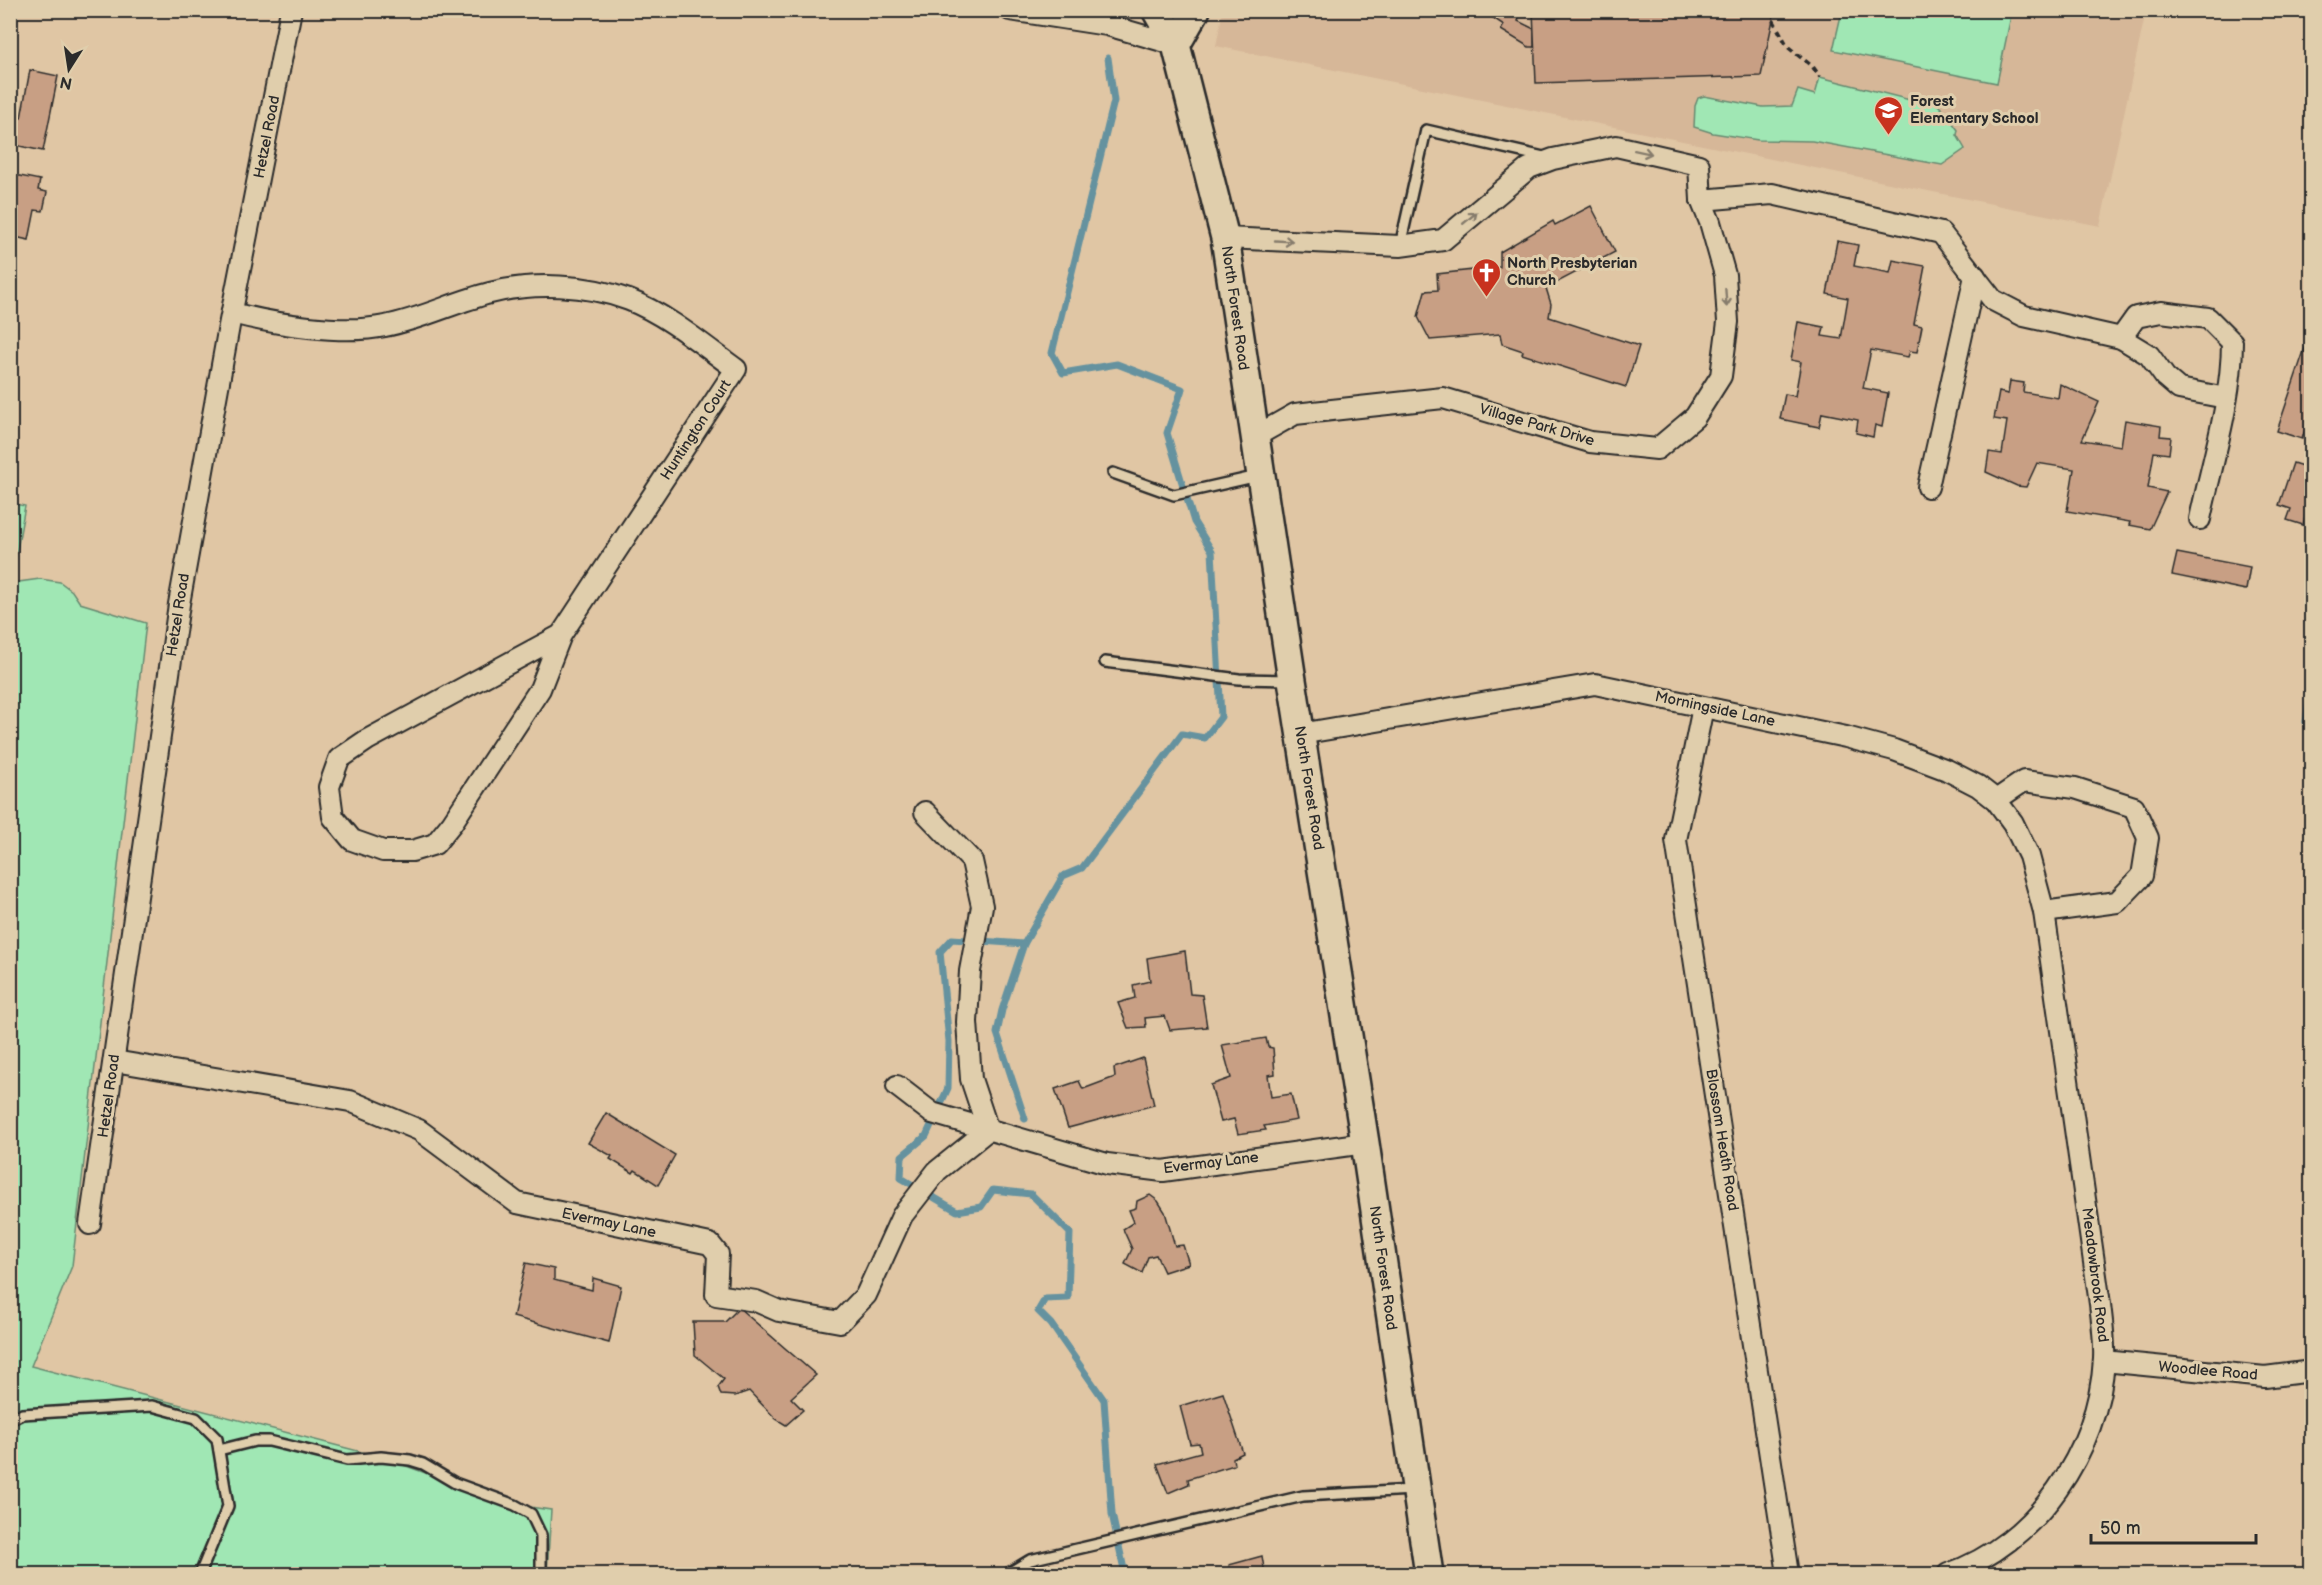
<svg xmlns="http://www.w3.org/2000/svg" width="2322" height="1585" viewBox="0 0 2322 1585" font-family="'Balsamiq Sans',sans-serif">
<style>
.built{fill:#d6b798}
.green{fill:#a0e7b4;stroke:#668970;stroke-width:1.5}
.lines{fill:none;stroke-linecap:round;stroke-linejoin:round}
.stream{stroke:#65929f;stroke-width:7}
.building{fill:#c89f84;stroke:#2b2b2b;stroke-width:1.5}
.lane-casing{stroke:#2b2b2b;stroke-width:14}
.street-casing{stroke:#2b2b2b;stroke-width:24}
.secondary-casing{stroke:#2b2b2b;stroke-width:32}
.path{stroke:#2b2b2b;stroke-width:4;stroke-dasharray:6 4.5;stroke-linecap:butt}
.lane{stroke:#e0ceac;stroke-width:9}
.street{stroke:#e0ceac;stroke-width:20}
.secondary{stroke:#e0ceac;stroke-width:27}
.oneway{stroke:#867c6c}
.labels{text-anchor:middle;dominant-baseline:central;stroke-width:6;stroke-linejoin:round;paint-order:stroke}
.poi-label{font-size:15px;font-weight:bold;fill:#2b2b2b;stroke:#e0ceac;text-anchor:start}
.street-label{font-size:15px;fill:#2b2b2b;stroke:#e0ceac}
</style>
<rect width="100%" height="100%" fill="#e0c6a4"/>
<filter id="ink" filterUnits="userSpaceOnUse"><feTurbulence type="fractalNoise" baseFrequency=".0167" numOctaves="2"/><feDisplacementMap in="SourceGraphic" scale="12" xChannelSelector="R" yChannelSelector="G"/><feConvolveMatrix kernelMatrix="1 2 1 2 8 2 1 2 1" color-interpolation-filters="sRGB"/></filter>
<g filter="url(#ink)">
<path class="built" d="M1223,10l923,1 -46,215 -884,-180z"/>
<g class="green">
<path d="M1842,11h170l-15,72 -164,-33z"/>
<path d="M1820,77l90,23c27,-7 34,12 48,30l-1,5 8,14 -23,16 -130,-24 -54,-1 -45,-7 -19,-6 1,-21 3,-8 6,-2 59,11 29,-1 6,-16 17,5z"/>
<path d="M10,503l15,3 -14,77 29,-4 20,3 12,9 8,12 66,20 -74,643 -41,100 350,91 134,48 36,5 -4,64h-536z"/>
</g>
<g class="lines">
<g class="stream">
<path d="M1108,58l6,43 -62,252 11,20 54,-9 65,25 -15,44 27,89 18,29 9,166 -16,21 -23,-4 -100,134 -19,8 -39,68 -72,-5 -12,13 9,89 -1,47 -22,48 -24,20 -1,22 56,33 24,-4 12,-17 38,4 39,39 -2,65 -23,1 -7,12 13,13 53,76 8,114 13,60"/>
<path d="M2312,680l-6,42 6,6"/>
<path d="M1024,944l-22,66 -5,23 28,86"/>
</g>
</g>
<g class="building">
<path d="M1481,10h21l8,6 2,-3 7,4 -1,4 16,8v18h-5l-28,-17 3,-5z"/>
<path d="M1533,10h242l-14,66 -225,7z"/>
<path d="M30,70l28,6 -15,75 -33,-7 5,-28 6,2z"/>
<path d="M10,174l30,6 -2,10 9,2 -4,19 -8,-1 -6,30 -19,-4z"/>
<path d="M1591,206l24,46 -69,36 5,16 -2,13 90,29 -13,41 -104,-33 1,-3 -21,-7 -2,-10 -70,6 -12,-23 7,-26 13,-1 -1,-16 63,-7v-15l53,-31 2,4z"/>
<path d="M1837,241l21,4 -4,21 36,7 3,-13 32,6 -11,58 8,2 -5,26 -7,-1 -2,6 -37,-7 -8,38 25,5 -6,34 -7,-2 -2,12 -17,-4 2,-13 -36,-7 -3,14 -39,-8 5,-25 10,2 6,-34 -10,-2 7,-38 26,5 -2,9 19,3 7,-41 -21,-4z"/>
<path d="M2307,342l5,1v85l-6,-1 -4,12 -25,-8z"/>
<path d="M2010,381l14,2 -1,9 35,6 2,-14 39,18 -17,38 39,6 4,-26 36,6 -1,10 11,1 -2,17 -15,-2 -6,36 19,4 -17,37 -21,-4 1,-3 -63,-11 7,-42 -37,-6 -11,24 -9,-1 -31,-14 3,-20 13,2 5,-33 -13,-2 5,-27 9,2z"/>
<path d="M2293,463l19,6v38l-4,-1 -5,19 -16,-5 4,-11 -12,-4z"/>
<path d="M2177,553l73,14 -4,23 -74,-15z"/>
<path d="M1185,951l5,43 12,1 5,32 -37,3 -5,-14 -20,2 1,9 -18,1 -10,-25 17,-5 -2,-13 17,-4 -3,-23z"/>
<path d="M1266,1038l2,9 5,1 2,26 -7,1 3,22 20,-3 6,26 -33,6 2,4 -28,4 -4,-15 -13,3 -10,-37 20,-7 -9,-33z"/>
<path d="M1143,1058l11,47 -86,23 -13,-39 24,-8 4,8 32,-12 -1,-9z"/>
<path d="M606,1113l69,42 -17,30 -23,-15 -2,3 -23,-14 2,-3 -24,-13z"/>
<path d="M1150,1195l8,6 7,11 10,34 8,-1 6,19 -25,8 -8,-17 -8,2 -6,16 -17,-9 7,-15 -9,-20 11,-7 -5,-12 7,-2 1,-7z"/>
<path d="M526,1263l28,6v11l38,10 1,-12 28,8 -12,57 -96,-26z"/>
<path d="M739,1308l77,67 -25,23 12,12 -17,15 -10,-6 -27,-28 -14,5 -14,-1 -3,-8 6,-8 -29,-24 -2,-33h32z"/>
<path d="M1223,1393l20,60 -10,5 1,7 -46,14 1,5 -21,9 -11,-29 44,-12 -2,-9 -9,1 -10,-38z"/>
<path d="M1262,1556l3,18h-34l-2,-9z"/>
</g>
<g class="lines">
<defs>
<g id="lane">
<path d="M1400,246l26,-116 122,28"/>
<path d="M1113,473l61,22 84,-19"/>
<path d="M1105,662l134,17 51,1"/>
<path d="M10,1420l12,-6 130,-8 44,12 21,21 11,67 -28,68"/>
<path d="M219,1450l36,-9h14l78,19 34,-3 29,3 13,4 32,19 60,22 16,9 10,21v39"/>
<path d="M1007,1574l23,-14 273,-64 110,-6"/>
</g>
<g id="street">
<path d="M1010,10l97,15 69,20"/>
<path d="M1701,200l71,-6 169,39 52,67 31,16 97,22 28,17 16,22 14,12 47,9"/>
<path d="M1225,238l175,8 43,-6 86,-72 24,-9 63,-13 83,19 2,35 9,22 15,53 3,47 -7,54 -26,41 -38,32 -67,-7 -147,-44 -148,16 -41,23"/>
<path d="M232,313c42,11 111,22 153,13 37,-7 69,-24 105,-33 43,-11 97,-9 139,7 37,14 75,46 107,69l-175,266 -21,54 -88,134 -17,21 -23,7h-29l-31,-11 -19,-23 -4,-30 10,-28 28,-19 194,-105"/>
<path d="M2121,338l15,-21 25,-5 47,6 24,24c0,58 -20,120 -32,177"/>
<path d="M1928,487l47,-211"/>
<path d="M1703,707l-27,133 112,734"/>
<path d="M1300,734l295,-50 251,53 48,13 53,20 31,16 18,14 17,23 16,33 15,56 56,392c2,18 5,37 4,55 -5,92 -68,185 -156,215"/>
<path d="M1996,800l28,-19 51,7 59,19 14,31 -6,38 -25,26 -73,10"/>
<path d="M114,1061l236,40 69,29 98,73 193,41 8,10 -2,41 40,6 23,10 61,11 26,-27 36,-79 35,-45 51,-41 -17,-51 -4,-57 3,-51 12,-65 -10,-45 -47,-49"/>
<path d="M897,1086l35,27 175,51 56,7 202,-28"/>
<path d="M90,1224l89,-620 50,-278 62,-316"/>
<path d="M2104,1361l161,16 47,-6"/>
</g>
<g id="secondary">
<path d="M1156,10l20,35 49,193 67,442 73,463 64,431"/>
<path d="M1176,45l20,-35"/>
</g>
</defs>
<use href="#lane" class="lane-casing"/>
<use href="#street" class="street-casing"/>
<use href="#secondary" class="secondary-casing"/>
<g class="path">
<path d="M1515,15l3,-5"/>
<path d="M1773,20l15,27 25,20 7,10"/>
</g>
<use href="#lane" class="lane"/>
<use href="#street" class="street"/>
<use href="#secondary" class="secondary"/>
</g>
<defs><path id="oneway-shaft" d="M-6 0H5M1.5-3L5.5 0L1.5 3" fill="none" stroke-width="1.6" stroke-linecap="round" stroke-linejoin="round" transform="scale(1.5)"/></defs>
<g class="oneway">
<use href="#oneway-shaft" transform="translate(1643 152) rotate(12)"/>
<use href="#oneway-shaft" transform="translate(1470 218) rotate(-40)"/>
<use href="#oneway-shaft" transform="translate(1284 241) rotate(3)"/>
<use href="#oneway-shaft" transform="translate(1726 298) rotate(86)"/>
</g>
</g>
<defs>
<symbol id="school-pin" viewBox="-11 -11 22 30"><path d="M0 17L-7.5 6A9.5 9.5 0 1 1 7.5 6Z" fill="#c8321e" stroke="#e0ceac"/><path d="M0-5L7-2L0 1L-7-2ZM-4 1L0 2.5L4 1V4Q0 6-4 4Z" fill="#fff"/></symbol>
<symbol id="church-pin" viewBox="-11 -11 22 30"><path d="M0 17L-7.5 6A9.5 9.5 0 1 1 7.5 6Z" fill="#c8321e" stroke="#e0ceac"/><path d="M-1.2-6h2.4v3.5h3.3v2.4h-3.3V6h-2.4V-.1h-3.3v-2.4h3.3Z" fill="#fff"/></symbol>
</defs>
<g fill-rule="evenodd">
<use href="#school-pin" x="1872" y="94" width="33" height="45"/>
<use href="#church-pin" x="1470" y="256" width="33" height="45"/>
</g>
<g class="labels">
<g class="poi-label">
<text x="1910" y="101">Forest<tspan x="1910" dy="17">Elementary School</tspan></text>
<text x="1507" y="263">North Presbyterian<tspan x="1507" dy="17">Church</tspan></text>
</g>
<g class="street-label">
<text transform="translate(267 137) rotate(-79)">Hetzel Road</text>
<text transform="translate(1235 308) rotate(82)">North Forest Road</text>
<text transform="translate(1537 425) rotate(16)">Village Park Drive</text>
<text transform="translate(696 430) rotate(-57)">Huntington Court</text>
<text transform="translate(178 615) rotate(-81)">Hetzel Road</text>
<text transform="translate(1715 709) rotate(12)">Morningside Lane</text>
<text transform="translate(1309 788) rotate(81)">North Forest Road</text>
<text transform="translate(109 1096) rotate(-82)">Hetzel Road</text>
<text transform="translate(1722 1140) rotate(81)">Blossom Heath Road</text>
<text transform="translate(1211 1163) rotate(-7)">Evermay Lane</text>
<text transform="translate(609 1223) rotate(12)">Evermay Lane</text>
<text transform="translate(1383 1268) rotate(82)">North Forest Road</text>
<text transform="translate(2095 1275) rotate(83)">Meadowbrook Road</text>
<text transform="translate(2208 1371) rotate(5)">Woodlee Road</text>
</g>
</g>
<rect width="2322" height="1585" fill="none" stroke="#e0ceac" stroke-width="36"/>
<rect x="18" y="18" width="2286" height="1549" fill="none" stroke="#2b2b2b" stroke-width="2" filter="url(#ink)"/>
<g transform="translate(69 69) rotate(192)" stroke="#e0ceac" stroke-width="4.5" paint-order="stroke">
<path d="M0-4.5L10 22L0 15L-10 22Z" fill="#2b2b2b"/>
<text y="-9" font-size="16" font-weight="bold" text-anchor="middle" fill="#2b2b2b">N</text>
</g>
<path d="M2091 1534v9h165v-9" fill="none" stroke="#2b2b2b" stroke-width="3"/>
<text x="2100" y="1534" font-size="18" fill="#2b2b2b" stroke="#e0ceac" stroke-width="4.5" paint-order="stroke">50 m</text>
</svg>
